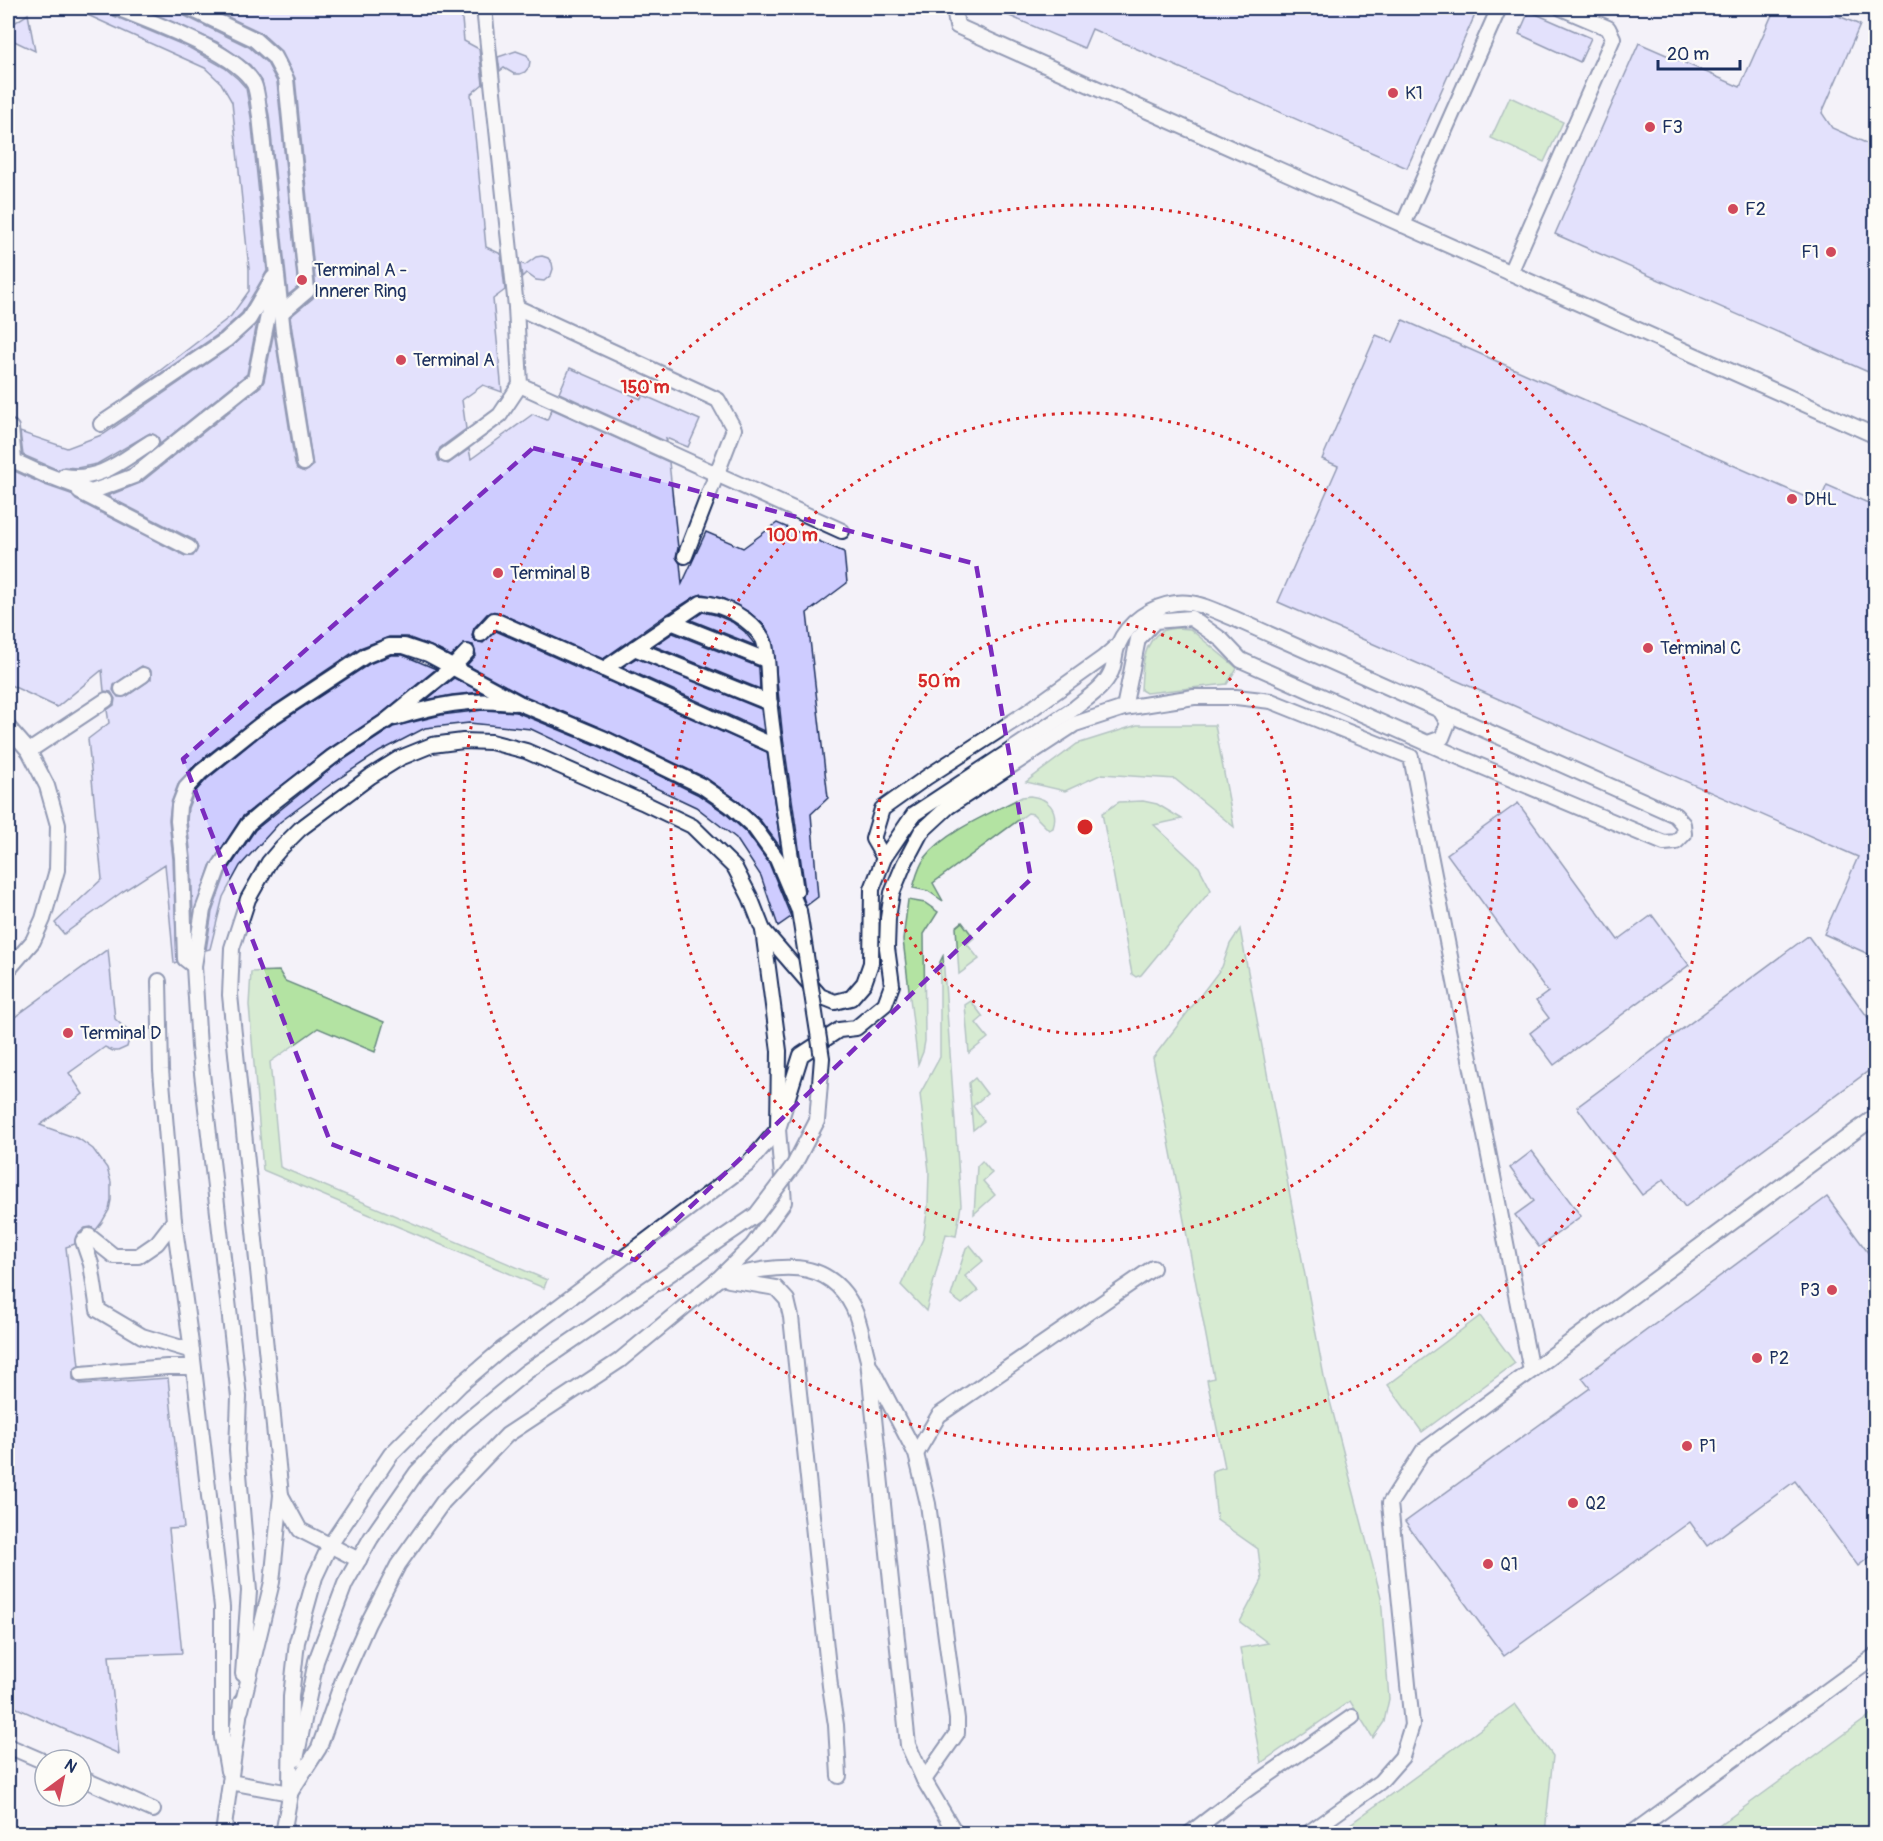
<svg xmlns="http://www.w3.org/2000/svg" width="1883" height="1841" viewBox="0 0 1883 1841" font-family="Pangolin,sans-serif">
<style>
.green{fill:#b3e3a2;stroke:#678980;stroke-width:1.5}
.building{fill:#ceccff;stroke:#1b2f5e;stroke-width:1.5;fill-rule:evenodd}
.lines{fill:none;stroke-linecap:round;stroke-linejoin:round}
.service-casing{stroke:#1b2f5e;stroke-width:18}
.service{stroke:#fdfcf7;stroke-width:14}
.service-bridge-casing{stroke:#1b2f5e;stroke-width:18;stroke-linecap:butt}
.service-bridge{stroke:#fdfcf7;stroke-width:14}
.marked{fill:none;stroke:#7b2cbf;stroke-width:4.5;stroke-dasharray:12 8;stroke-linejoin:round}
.ring{fill:none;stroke:#d62828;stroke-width:3;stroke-dasharray:3 6}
.poi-dot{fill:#d1495b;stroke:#fdfcf7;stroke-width:2}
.labels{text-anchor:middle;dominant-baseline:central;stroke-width:4.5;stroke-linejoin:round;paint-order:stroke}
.poi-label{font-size:18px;fill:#1b2f5e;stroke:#fdfcf7;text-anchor:start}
.centre{fill:#d62828;stroke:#fdfcf7;stroke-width:3}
.ring-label{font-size:18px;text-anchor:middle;font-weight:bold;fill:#d62828;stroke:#fdfcf7;stroke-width:4.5;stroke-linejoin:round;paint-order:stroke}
</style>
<rect width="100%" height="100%" fill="#f4f2f9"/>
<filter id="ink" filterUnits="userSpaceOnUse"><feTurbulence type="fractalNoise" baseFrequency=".0167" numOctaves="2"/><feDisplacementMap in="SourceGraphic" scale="12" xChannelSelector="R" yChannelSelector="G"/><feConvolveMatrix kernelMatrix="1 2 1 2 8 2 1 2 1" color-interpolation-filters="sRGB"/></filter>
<g filter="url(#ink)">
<g class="green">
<path d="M1510,97l53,25 -19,40 -53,-24z"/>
<path d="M1177,628l13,1 47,39 -10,16 -81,9 -5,-3c1,-19 1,-48 21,-59 3,-2 10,-2 15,-3z"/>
<path d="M1137,725h78l19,102 -59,-48 -73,-5 -37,17 -39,-9 51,-38z"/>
<path d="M1030,796c18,2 29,13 23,32l-4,2 -16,-16 -5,-1 -95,70 10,18 -15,-10 -15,-3c3,-10 5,-21 12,-30 19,-26 68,-46 97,-61z"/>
<path d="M1143,801l14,3 25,15 -28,6 45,42 12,23 -70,85 -5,2 -4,-3 -30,-161 17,-11z"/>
<path d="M908,900l17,3 13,9 -14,22 1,107 -2,11 -5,12 -15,-124z"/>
<path d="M962,922l12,16 -7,6 12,15 -20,15 -3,-47z"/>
<path d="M1240,929l85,453 56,215 8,102 -5,23 -11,16 -23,-37 -89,62 -21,-115 28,-5 -28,-21 22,-42 -4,-31 -41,-29 -5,-49 13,-4 -18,-87 7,-2 -61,-320 69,-91 8,-23z"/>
<path d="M943,956l18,249 -5,31 -10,-2 -20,77 -25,-26 22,-46 5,-33 1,-35 -9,-77 20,-37v-95z"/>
<path d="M279,971l6,10 99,41 -9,30 -57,-24 -48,34 10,105 267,113 -3,8 -281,-118 -14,-165 2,-33z"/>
<path d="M971,1001l12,16 -7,6 12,15 -19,15 -4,-48z"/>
<path d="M975,1078l12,16 -14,12 11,15 -11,9 -4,-47z"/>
<path d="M982,1161l10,12 -9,8 12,14 -21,19 3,-48z"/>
<path d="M970,1245l13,16 -18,15 13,15 -16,13 -11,-8 15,-48z"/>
<path d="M1480,1316l35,47 -93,69 -34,-47z"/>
<path d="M1515,1704l38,52 -8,77h-207z"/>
<path d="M1875,1712v121h-166z"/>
</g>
<g class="building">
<path d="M72,8h36l2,5 4,3 74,31 37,21 13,11 8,9 5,29 16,154 -25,42 -22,20 -97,66 108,-83 18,-25v-22l-17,-167 -11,-19 -16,-15z"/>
<path d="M140,8h40l1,5 4,3 64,31 18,16 10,19 21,205 -10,8 -19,-180 -7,-34 -12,-16 -33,-23z"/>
<path d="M209,8h252l3,33 15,8 4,35 -12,10 15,153 15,7 4,36 -12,9 9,93 -19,-7 -21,15 4,29 -26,19 -3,7 2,6 9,3 21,-15 2,10 62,-45 14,6 5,-11 117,53 9,86 -2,9 4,6 2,21 24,-52 37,16 34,-25 67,29 3,31 -40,30 21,185 -17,16 7,83 -12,9 -3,-9 2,-7 -23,-160 -9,-88 -8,-16 -16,-14 -27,-14 -20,-4 -6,2 -30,19 -63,44 -106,-47 -10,2 -13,14 -2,8 3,5 8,2 13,-12 271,121 14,96 -21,-28 -24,-21 -30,-21 -98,-47 -85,-36 -56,-30 9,-10 -3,-10 -9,-1 -13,12 -20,-10 -24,-9h-18l-29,11 -105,70 -60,47 -16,17 -8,21 -2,17 4,39 4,103 -3,1 -9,-99 -43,28 -58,42 -9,-11 47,-44 -14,-140 21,-16 -2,-13 7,-5 1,-6 -4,-7 -7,-1 -2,-21 -45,37 -49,-23v-216l37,17 26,9 5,6 109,56h8l5,-8 -4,-8 -87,-44 33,-13 121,-97 3,-5 10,-50 21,133 2,5 8,3 8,-6 -23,-149 23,-19 3,-8 -21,-212 -13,-26 -22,-20zM142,666l9,5v8l-24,17 -9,1 -5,-7 1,-5z"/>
<path d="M991,8h487l-71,160 -315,-139 -8,19z"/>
<path d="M1775,8h45l40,17 -38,88 10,15 43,19v228l-320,-141 84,-191 101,44z"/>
<path d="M1529,11l62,27 -11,24 -61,-28z"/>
<path d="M28,14l7,37 -25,-12 -2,-12z"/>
<path d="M516,51l11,4 3,6 -1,6 -4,5 -5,2h-6l-10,-6 -4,3 -2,-14z"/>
<path d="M542,256l6,2 4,5 1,6 -2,6 -7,6 -8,-1 -10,-7 -4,4 -2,-14 5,2 11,-8z"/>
<path d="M1403,320l416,183 8,-18 48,21v451l-51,-23 34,-77 -580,-255 60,-136 -16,-7 54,-124 17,7z"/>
<path d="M257,323l-10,51 -87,70 -2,-7 -8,-4 -53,31 -20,4 -13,-1 -6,3 -35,-15 -3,-23 47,16 37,-14 127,-87z"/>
<path d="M570,368l71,31 2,-4 57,25 -12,27 -22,-9 1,4 -108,-49z"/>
<path d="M703,612l13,3 16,7 13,10 11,14 -65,-26z"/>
<path d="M673,633l86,34 1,22 -106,-43z"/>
<path d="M391,655h12l33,14 -55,45 -54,36 -85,67 -32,49 -17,51 -2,-59 -4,-37 1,-13 6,-15 13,-14 58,-47 104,-68z"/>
<path d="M636,658l125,51 3,22 -142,-64z"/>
<path d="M454,678l27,14 -29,3 -26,5z"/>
<path d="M483,710l33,2 85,35 96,47 28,19 22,20 22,30 22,54 -13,9 -17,-50 -25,-38 -40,-31 -165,-78 -62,-6 -44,5 -46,24 -44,29 -55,41 -40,44 -17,31 -13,52 -4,1 6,-38 14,-39 29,-43 82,-66 56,-37 48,-12z"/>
<path d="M1518,803l100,137 34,-25 37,50 -135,100 -24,-32 19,-15 -13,-17 12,-9 -101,-138z"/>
<path d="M1808,936l67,91v39l-190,141 -21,-28 -22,16 -65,-88z"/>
<path d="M108,949l7,70 13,12 2,8 -2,4 -1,4 -9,4h-5l-8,-4 -36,26 14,21 -43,31 39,14 14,10 14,19 4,14v18l-2,10 -7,12 -6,8 -5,-3 -6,1 -9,8 -1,8 -9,3 13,119 -6,5v8l8,5 87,-6 16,150 -15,1 13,124 -73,3 10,98 -111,-50v-682z"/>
<path d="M1532,1151l49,65 -42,31 -24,-32 19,-14 -24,-33z"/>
<path d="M1827,1197l48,65v291l-17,13 -63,-85 -88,65 -17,-24 -186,134 -99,-134 185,-134 -8,-10z"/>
</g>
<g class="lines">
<defs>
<g id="service">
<path d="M117,8c34,14 120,44 137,76 4,9 4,22 6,32l23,216 21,131"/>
<path d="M189,8l65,31 20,18 12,22 21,212 -26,22"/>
<path d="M484,8l32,299 4,78 322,146"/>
<path d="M954,8l3,18 919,410"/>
<path d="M1403,225l96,-217"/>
<path d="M1510,273l103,-235 -5,-10 -47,-20"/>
<path d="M516,307l202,93 16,29 -49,127"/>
<path d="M101,424l125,-84 23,-21 24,-41"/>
<path d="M11,428l3,32"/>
<path d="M446,455l54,-40 20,-30"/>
<path d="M8,458l41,19"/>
<path d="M42,473l49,19 43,-16 121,-97 19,-93"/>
<path d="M64,476c36,6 58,-16 87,-34"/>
<path d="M80,492l109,56"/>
<path d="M671,622l95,38"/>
<path d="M481,634l13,-14 110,49 97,-66c23,1 50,16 62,36 6,12 5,53 7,69 7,61 17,122 26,183"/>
<path d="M634,648l136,55"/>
<path d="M604,669l170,77"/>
<path d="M122,689l21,-14"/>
<path d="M395,718c41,-13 75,-20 119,-15"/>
<path d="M8,727l21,24 18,35 11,39 -1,45 -14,49 -10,22 -25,29"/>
<path d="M1428,743l14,-5 6,-15 -8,-13"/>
<path d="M29,751l77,-51"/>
<path d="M884,858l-11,-19 9,-30 45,-32 99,-64 77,-55 15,-13"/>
<path d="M763,930l57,66 15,6 16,-4 13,-15 7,-20 1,-74 12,-31 30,-44 161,-106c13,-11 29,-20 36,-36 4,-8 3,-19 7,-27 10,-23 33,-39 58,-42 19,-3 40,8 57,15l442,197 8,9 1,10 -8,8 -12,1 -210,-88 -213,-95 -19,-20 -31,-22 -36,3 -17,18 -14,69"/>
<path d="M194,966l-9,-7 -3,-101 -4,-37 1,-15 7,-18 15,-16 59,-47 105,-69 24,-10h15l24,8 91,49 86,36 97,47 29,20 23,21 23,32 22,52"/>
<path d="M159,981l2,89 13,151 18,130 30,256v130l6,34"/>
<path d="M89,1236l25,20h24l19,-13 17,-22"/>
<path d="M83,1241l8,23 7,46 44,26 50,15"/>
<path d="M718,1279c50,-11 107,-28 135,28 8,16 10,36 15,53l40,385 16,35 32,54"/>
<path d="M729,1280l47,8 11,12 4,17 39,369 6,39 3,51"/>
<path d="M871,1368l45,86 12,50 29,215v14l-33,47"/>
<path d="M81,1374l86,-7h26"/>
<path d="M916,1454l23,-39 214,-147"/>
<path d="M281,1495l19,35 59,30"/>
<path d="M243,1674l6,-83 -12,-141 2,-53 -40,-350 -5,-81 9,-56 15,-41 30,-45 26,-22 58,-45 54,-36 68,-55 13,-14"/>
<path d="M241,1710l31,-128 9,-87 -51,-500 2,-47 16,-49 21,-37 12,-14 19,-19 71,-53 29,-18 32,-13 31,-4 28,1 35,9 116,51 50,24 43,42 15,29 13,33 16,121 -1,78 6,73 -32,44 -34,33 -99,82 -112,74 -64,67 -45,63 -30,58 -24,54 -25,71 -29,45"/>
<path d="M8,1746l37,16"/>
<path d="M296,1759l20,-98 29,-77 26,-46"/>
<path d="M81,1778l72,32"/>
<path d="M230,1782l60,11"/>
<path d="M290,1791l1,-94 6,-55 18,-65 15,-32 61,-91 69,-69 41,-35 247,-186 30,-35 23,-74 38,-25 17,-2 29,-24 7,-19 -5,-37 1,-30 4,-25 12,-29 17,-32 27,-25 127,-83 49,-16 70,-11h42l35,4 140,56 120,614"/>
<path d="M223,1834l18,-132"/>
<path d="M283,1834l9,-50"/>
<path d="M1189,1834l56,-43 107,-74"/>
<path d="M1307,1834l73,-52 22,-25 10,-32 -22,-222 33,-52 453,-335"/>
<path d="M1631,1834l245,-179"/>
</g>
</defs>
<use href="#service" class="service-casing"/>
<use href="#service" class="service"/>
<defs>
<path id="service-bridge" d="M371,1538l46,-66 46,-48 63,-52 230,-157 38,-50 23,-44 5,-63 -23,-147"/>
</defs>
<use href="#service-bridge" class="service-bridge-casing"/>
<use href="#service-bridge" class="service-bridge"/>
</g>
</g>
<path d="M0 0H1883V1841H0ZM533,448l443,116 55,315 -396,381 -304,-116 -148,-385z" fill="#f4f2f9" fill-opacity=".55" fill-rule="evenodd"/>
<path class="marked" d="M533,448l443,116 55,315 -396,381 -304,-116 -148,-385z"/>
<g class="ring">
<circle cx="1085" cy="827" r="207"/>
<circle cx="1085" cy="827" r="414"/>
<circle cx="1085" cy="827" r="622"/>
</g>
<g class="poi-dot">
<circle cx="1393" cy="93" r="6"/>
<circle cx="1650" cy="127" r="6"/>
<circle cx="1733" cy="209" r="6"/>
<circle cx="1831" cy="252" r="6"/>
<circle cx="302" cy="280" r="6"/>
<circle cx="401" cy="360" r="6"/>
<circle cx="1792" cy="499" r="6"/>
<circle cx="498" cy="573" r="6"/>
<circle cx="1648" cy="648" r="6"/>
<circle cx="68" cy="1033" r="6"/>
<circle cx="1832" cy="1290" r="6"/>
<circle cx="1757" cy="1358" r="6"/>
<circle cx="1687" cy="1446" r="6"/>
<circle cx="1573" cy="1503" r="6"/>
<circle cx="1488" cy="1564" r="6"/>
</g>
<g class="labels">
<g class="poi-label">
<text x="1405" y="93">K1</text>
<text x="1662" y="127">F3</text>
<text x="1745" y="209">F2</text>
<text x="1819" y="252" text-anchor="end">F1</text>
<text x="314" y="270">Terminal A -<tspan x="314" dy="21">Innerer Ring</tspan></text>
<text x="413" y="360">Terminal A</text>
<text x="1804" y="499">DHL</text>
<text x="510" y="573">Terminal B</text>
<text x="1660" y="648">Terminal C</text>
<text x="80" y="1033">Terminal D</text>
<text x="1820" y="1290" text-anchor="end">P3</text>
<text x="1769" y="1358">P2</text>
<text x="1699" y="1446">P1</text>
<text x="1585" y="1503">Q2</text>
<text x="1500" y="1564">Q1</text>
</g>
</g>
<circle cx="1085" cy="827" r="9" class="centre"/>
<g class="ring-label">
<text x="645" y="393">150 m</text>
<text x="792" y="541">100 m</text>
<text x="939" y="687">50 m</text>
</g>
<rect width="1883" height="1841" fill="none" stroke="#fdfcf7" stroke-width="30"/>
<rect x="15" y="15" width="1853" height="1811" fill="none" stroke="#1b2f5e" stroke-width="2" filter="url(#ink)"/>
<g transform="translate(63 1778) rotate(33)"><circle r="28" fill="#fdfcf7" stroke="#a3aaba" stroke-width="1.5"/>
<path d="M0-4.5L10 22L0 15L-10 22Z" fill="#d1495b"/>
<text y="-9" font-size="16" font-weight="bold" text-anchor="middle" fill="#1b2f5e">N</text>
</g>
<path d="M1658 60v9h82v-9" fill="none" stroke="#1b2f5e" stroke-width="3"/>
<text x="1667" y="60" font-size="18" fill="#1b2f5e" stroke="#fdfcf7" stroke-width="4.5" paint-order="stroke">20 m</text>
</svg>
